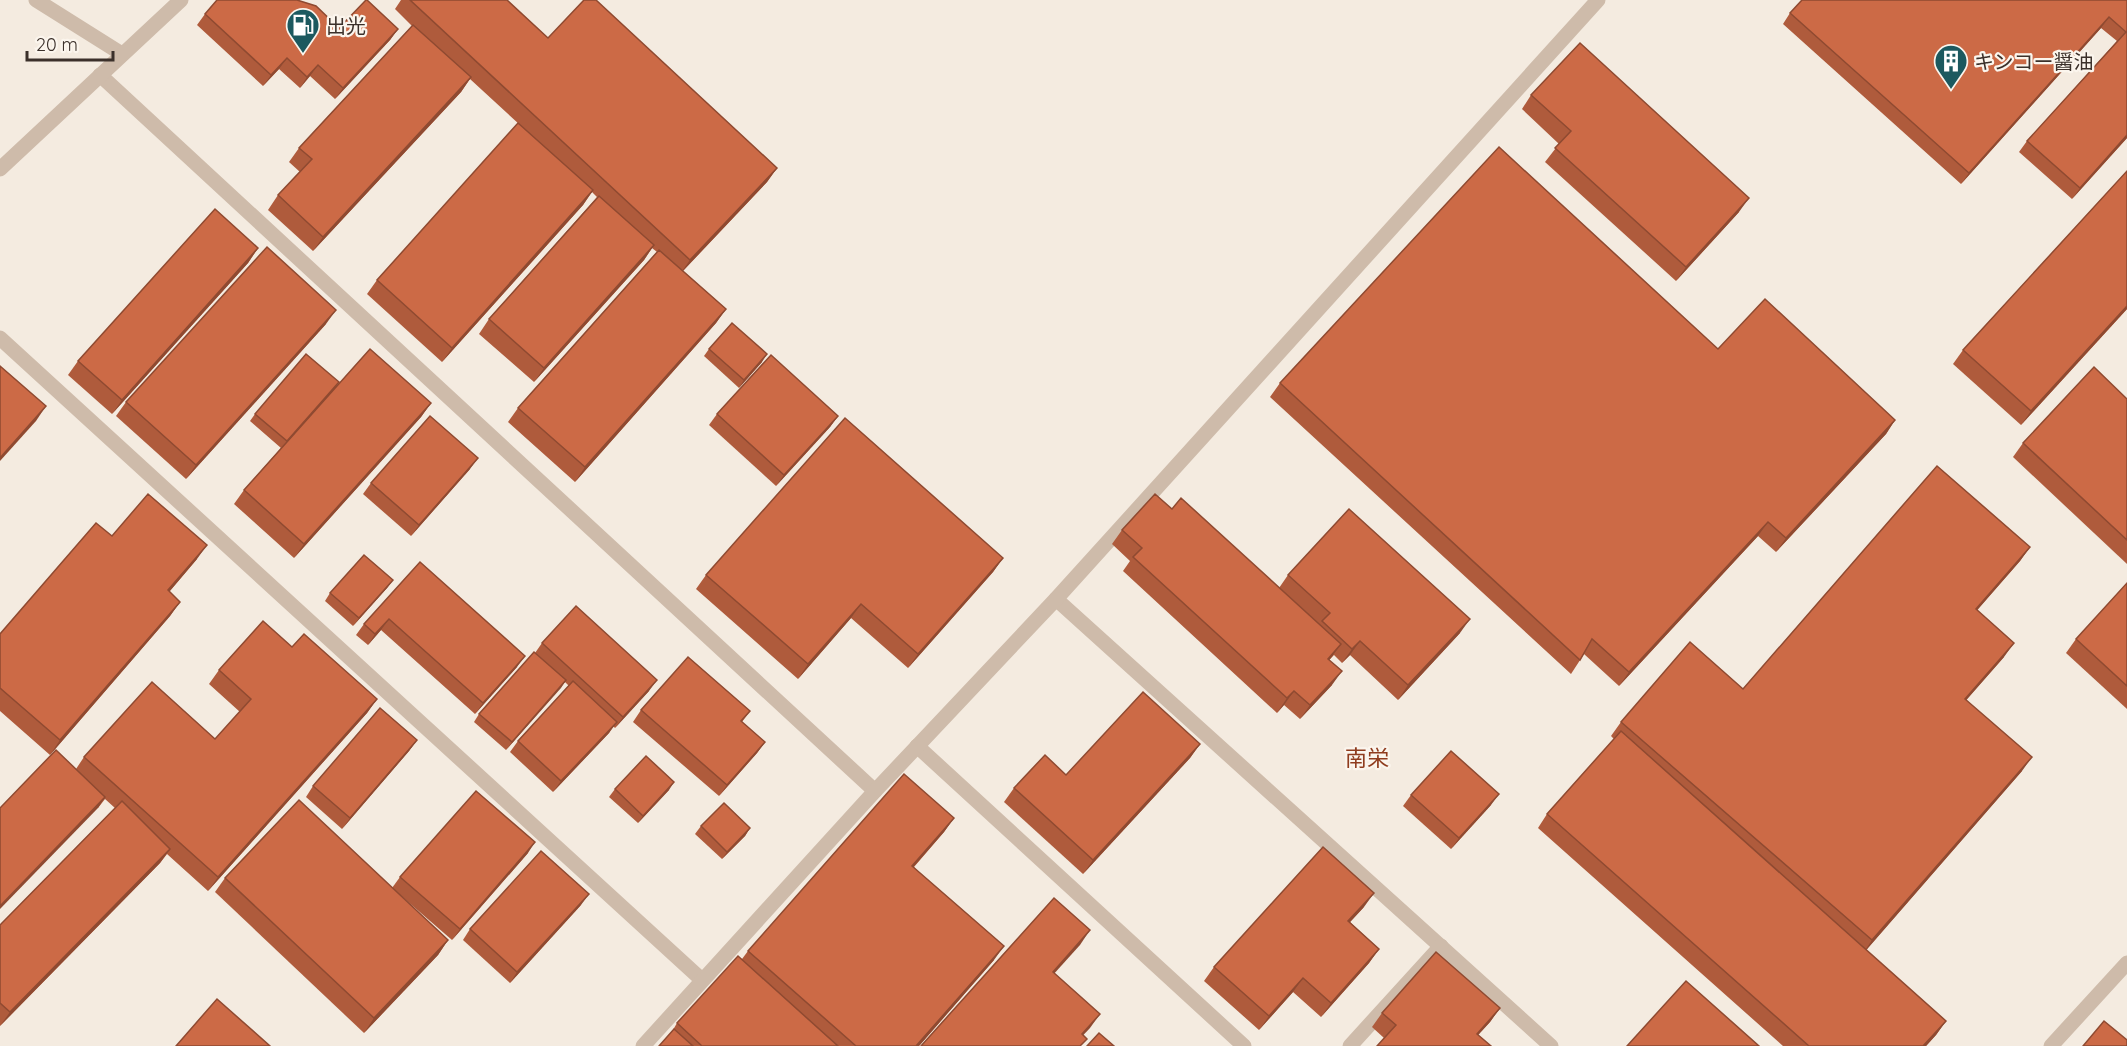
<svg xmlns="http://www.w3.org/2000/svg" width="2127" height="1046" viewBox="0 0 2127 1046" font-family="Quicksand,'Noto Sans JP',sans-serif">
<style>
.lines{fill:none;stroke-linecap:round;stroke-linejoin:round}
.minor{stroke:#cebbaa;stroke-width:15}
.tertiary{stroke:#cebbaa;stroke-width:15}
.wall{fill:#af5b3c}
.shaded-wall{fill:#8f4a31}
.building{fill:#cc6a46;stroke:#8f4a31;stroke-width:1.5}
.labels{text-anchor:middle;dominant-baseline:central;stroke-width:4.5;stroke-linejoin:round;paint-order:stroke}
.poi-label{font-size:20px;fill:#3b302a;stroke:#fbf5ed;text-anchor:start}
.quarter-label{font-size:22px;fill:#8f3c1e;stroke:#fbf5ed}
</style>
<rect width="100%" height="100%" fill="#f4ebe0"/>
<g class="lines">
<path class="minor" d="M1056,599l495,447"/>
<g class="tertiary">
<path d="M36,0l86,54"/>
<path d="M100,75l775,716"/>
<path d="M0,169l181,-169"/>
<path d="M0,338l702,642"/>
<path d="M917,746l327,300"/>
<path d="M643,1046l232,-255 181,-192 542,-599"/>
<path d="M1350,1046l91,-100"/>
<path d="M2051,1046l76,-83"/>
</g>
</g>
<g class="wall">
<path d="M401,0h106l41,38 229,130 -10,14 -84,89 43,38 -10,14 -141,159 -67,-60 10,-14 139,-156 -5,-4 -8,12 -110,122 -55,-48 10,-15 108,-122 -5,-5 -9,13 -141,157 -75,-68 10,-14 143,-155 -50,-46 -9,13 -148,159 -45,-41 10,-15 22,-23 -11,-10 10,-14 113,-122 -17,-17z"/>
<path d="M2127,0v138l-55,61 -53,-47 8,-11 90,-100 -16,-13 -140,156 -178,-160 7,-11z"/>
<path d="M205,14l134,14 59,1 -8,11 -55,59 -25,-23 -10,12 -21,-19 -16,17 -66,-61z"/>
<path d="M1531,95l208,117 -63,69 -131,-119 14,-18 -37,-35z"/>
<path d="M2127,171v138l-106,116 -68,-61 10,-14z"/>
<path d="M258,248l-10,15 -136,151 -44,-39 10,-14z"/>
<path d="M326,324l-140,155 -70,-63 10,-14z"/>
<path d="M709,349l53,13 -23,26 -35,-32z"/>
<path d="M1718,349l177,71 -9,14 -110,118 -18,-16 -139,150 -35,-32 -13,20 -301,-277 10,-14z"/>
<path d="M339,382l-5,7 97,14 -10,14 -127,141 -60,-54 10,-14 37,-42 -31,-27 5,-7z"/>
<path d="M2127,399v165l-114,-107 10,-14z"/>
<path d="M717,414l121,2 -8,11 -54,59 -67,-61z"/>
<path d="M470,469l-59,67 -48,-42 8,-11z"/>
<path d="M1172,509l107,79 9,-13 172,58 -62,67 -48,-45 -8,8 -8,-8 -5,5 3,25 -32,34 -16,-14 -7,8 -154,-142 7,-10 -18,-17 10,-14z"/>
<path d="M112,536l85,23 -28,33 11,10 -10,14 -120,139 -50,-44v-77z"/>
<path d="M2030,547l-10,14 -43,49 27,47 -38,43 56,71 -156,179 80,71 -10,14 -10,11h-143l-245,-218 9,-14 67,-75 -3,-3 10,-14 122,-33z"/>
<path d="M1003,558l-10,14 -85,96 -57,-50 -53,61 -102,-90 10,-14z"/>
<path d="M420,562l97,105 -42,47 -94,-84 -13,15 -12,-10 8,-11z"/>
<path d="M393,580l-6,8 -34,38 -28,-25 5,-8z"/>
<path d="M2127,583v126l-61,-56 10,-14z"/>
<path d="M542,643l107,48 -34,37 -2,-2 -4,7 -56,59 -43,-40 8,-11 51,-55 -4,-4 -59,68 -32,-28 5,-8 56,-61z"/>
<path d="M292,647l85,52 -10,14 -159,178 -41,-37 -7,9 -160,163v-101l115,-117 -10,-9 -7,9 -22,-39 8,-12 131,-18 25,-27 -31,-28 10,-14z"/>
<path d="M641,710l109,1 -8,11 23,20 -8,11 -38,43 -86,-74z"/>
<path d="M417,740l-8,11 -67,78 -36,-32 7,-11z"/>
<path d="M1200,744l-10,14 -107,116 -79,-72 10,-14 52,-13z"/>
<path d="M615,789l54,1 -31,33 -29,-26z"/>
<path d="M1411,795l80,10 -40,44 -48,-43z"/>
<path d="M954,818l-10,14 -30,35 80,93 -75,86h-260l11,-11 7,-12 65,-64 6,-8z"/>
<path d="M701,826l49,2 -5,8 -23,23 -27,-25z"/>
<path d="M528,853l-76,87 -60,-52 8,-11z"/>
<path d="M225,878l223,62 -10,15 -74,78 -149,-141z"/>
<path d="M581,905l-71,78 -47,-43 7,-11z"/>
<path d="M1364,907l-14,15 29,27 -10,14 -48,54 -28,-25 -34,38 -55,-49 10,-14z"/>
<path d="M1500,1008l-10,14 -12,13 -94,3 -12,-11 10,-14z"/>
</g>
<g class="shaded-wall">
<path d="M2109,17l-8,11 -140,156 8,-11z"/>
<path d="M398,29l-8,11 -55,59 8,-11z"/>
<path d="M287,58l-8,11 -16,17 8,-11z"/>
<path d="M318,65l-8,11 -10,12 7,-11z"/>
<path d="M471,77l-10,15 -148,159 10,-14z"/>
<path d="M2127,135v3l-55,61 8,-11z"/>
<path d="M777,168l-10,14 -87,92 10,-14z"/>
<path d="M593,190l-10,15 -141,157 10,-14z"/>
<path d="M1749,198l-10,14 -63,69 10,-14z"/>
<path d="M654,245l-10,15 -110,122 10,-14z"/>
<path d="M258,248l-10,15 -136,151 10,-14z"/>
<path d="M2127,306v3l-106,116 10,-14z"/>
<path d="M726,309l-10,14 -141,159 10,-15z"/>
<path d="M336,310l-10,14 -140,155 10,-14z"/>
<path d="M767,354l-5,8 -23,26 5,-8z"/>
<path d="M431,403l-10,14 -127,141 10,-14z"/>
<path d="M46,406l-10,15 -36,40v-3z"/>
<path d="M838,416l-8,11 -54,59 8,-11z"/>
<path d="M1895,420l-9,14 -110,118 10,-14z"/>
<path d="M478,458l-8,11 -59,67 8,-11z"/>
<path d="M1768,522l-10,14 -139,150 10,-14z"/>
<path d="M207,545l-10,14 -39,46 10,-15z"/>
<path d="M2030,547l-10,14 -54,62 10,-14z"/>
<path d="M1003,558l-10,14 -85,96 10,-14z"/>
<path d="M393,580l-6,8 -34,38 6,-8z"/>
<path d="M180,602l-10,14 -120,139 10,-15z"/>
<path d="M861,604l-10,14 -53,61 10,-15z"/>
<path d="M389,619l-8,11 -13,15 7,-11z"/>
<path d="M1470,619l-10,14 -62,67 10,-15z"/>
<path d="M1360,641l-10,14 -8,8 10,-14z"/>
<path d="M2014,643l-10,14 -49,56 10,-14z"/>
<path d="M1341,644l-10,14 -13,15 10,-14z"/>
<path d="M525,656l-8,11 -42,47 8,-11z"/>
<path d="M1342,671l-10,14 -32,34 10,-14z"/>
<path d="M566,680l-5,8 -55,62 6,-8z"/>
<path d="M657,680l-8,11 -34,37 8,-11z"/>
<path d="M1294,691l-10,14 -7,8 10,-15z"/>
<path d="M377,699l-10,14 -159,178 10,-14z"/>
<path d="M617,722l-8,11 -56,59 8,-11z"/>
<path d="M417,740l-8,11 -67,78 8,-11z"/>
<path d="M765,742l-8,11 -38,43 8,-11z"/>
<path d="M1200,744l-10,14 -107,116 10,-14z"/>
<path d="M2032,757l-10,14 -160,184 10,-15z"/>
<path d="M674,782l-5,8 -31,33 5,-7z"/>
<path d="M1499,794l-8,11 -40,44 8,-11z"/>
<path d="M105,797l-7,11 -98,101v-3z"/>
<path d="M954,818l-10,14 -42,48 10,-14z"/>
<path d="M750,828l-5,8 -23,23 5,-7z"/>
<path d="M535,842l-7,11 -76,87 8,-11z"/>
<path d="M170,849l-10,14 -160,163 10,-14z"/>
<path d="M1374,893l-10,14 -26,28 10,-14z"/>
<path d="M589,894l-8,11 -71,78 7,-11z"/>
<path d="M1090,930l-10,15 -37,41 10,-14z"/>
<path d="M448,940l-10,15 -74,78 10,-15z"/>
<path d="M1004,946l-10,14 -75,86h-3z"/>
<path d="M1379,949l-10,14 -48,54 10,-14z"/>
<path d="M1303,978l-10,14 -34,38 10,-14z"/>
<path d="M1500,1008l-10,14 -22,24 9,-12z"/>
<path d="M1100,1014l-10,14 -17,18 9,-12z"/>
<path d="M1946,1021l-10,14 -10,11h-3z"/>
</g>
<g class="building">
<path d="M217,0h80l19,6 23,22 27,-28h1l31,29 -55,59 -25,-23 -11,12 -20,-19 -16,17 -66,-61z"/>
<path d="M410,0h97l41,38 36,-38h12l181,168 -87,92z"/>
<path d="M1802,0h325v135l-47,53 -53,-47 99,-109 -17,-15 -140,156 -179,-160z"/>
<path d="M413,25l58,52 -148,160 -45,-42 34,-36 -13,-11z"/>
<path d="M1580,43l169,155 -63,69 -131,-119 16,-17 -40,-36z"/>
<path d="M518,123l75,67 -141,158 -75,-68z"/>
<path d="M1499,147l219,202 47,-50 130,121 -109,118 -18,-16 -139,150 -37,-33 -12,21 -300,-277z"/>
<path d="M2127,171v135l-96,105 -68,-61z"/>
<path d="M599,196l55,49 -110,123 -55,-49z"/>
<path d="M215,209l43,39 -136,152 -44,-39z"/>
<path d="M267,247l69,63 -140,155 -70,-63z"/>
<path d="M659,250l67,59 -141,158 -67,-59z"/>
<path d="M732,323l35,31 -23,26 -35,-31z"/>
<path d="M370,349l61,54 -127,141 -60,-54z"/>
<path d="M306,354l33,28 -52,59 -32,-27z"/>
<path d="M771,355l67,61 -54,59 -67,-61z"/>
<path d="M0,366l46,40 -46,52z"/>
<path d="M2094,367l33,32v141l-104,-97z"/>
<path d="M430,416l48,42 -59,67 -48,-42z"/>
<path d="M845,418l158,140 -85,96 -57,-50 -53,60 -102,-89z"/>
<path d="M1937,466l93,81 -54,62 38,34 -49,56 67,58 -160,183 -251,-218 69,-80 53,47z"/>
<path d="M148,494l59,51 -39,45 12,12 -120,138 -60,-52v-54l96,-111 16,13z"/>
<path d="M1155,494l17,15 9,-11 160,146 -13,15 14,12 -32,34 -16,-14 -7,7 -154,-141 9,-9 -20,-18z"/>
<path d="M1349,509l121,110 -62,66 -48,-44 -8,8 -30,-28 8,-8 -42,-38z"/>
<path d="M364,555l29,25 -34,38 -29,-25z"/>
<path d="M420,562l105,94 -42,47 -94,-84 -14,15 -11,-10z"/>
<path d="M2127,583v103l-51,-47z"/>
<path d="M576,606l81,74 -34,37 -81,-74z"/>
<path d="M263,621l29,26 12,-13 73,65 -159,178 -134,-120 68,-75 63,57 36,-40 -32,-29z"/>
<path d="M534,652l32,28 -54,62 -33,-28z"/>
<path d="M688,657l62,54 -9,10 24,21 -38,43 -86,-75z"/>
<path d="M573,681l44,41 -56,59 -43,-40z"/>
<path d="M1143,692l57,52 -107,116 -79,-72 31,-33 21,20z"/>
<path d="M380,708l37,32 -67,78 -37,-32z"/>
<path d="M1621,731l325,290 -23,25h-114l-262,-232z"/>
<path d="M56,750l49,47 -105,109v-98z"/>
<path d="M1451,751l48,43 -40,44 -48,-43z"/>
<path d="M646,756l28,26 -31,34 -28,-27z"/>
<path d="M904,774l50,44 -42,48 92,80 -88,100h-60l-108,-95z"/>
<path d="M476,791l59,51 -75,87 -60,-52z"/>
<path d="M299,800l149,140 -74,78 -149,-140z"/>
<path d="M122,801l48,48 -160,163 -10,-9v-78z"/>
<path d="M724,803l26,25 -23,24 -26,-26z"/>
<path d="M1323,847l51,46 -26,28 31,28 -48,54 -28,-25 -34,38 -55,-49z"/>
<path d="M541,851l48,43 -72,78 -47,-43z"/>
<path d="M1054,898l36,32 -37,42 47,42 -18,20 5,5 -7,7h-159z"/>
<path d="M1436,952l64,56 -23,26 14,12h-114l19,-21 -14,-12z"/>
<path d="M738,956l100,90h-136l-25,-23z"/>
<path d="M1686,981l73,65h-132z"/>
<path d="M217,999l53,47h-94z"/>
<path d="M2104,1021l23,19v6h-44z"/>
<path d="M674,1029l19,17h-34z"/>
<path d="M1099,1033l15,13h-27z"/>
</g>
<defs>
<symbol id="fuel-pin" viewBox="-11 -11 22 30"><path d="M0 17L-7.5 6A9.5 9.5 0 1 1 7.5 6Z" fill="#1c595f" stroke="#fbf5ed"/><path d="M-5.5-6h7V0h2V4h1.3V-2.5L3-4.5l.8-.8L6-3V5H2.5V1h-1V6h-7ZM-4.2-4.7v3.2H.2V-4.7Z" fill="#fff"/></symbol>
<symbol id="building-pin" viewBox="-11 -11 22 30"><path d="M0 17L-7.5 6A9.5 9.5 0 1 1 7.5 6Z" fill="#1c595f" stroke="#fbf5ed"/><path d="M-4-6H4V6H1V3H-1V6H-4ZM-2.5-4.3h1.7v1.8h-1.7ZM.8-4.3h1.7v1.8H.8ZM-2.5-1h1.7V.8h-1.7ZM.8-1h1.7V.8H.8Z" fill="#fff"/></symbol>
</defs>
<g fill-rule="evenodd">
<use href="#fuel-pin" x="284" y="6" width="38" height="52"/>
<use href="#building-pin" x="1932" y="42" width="38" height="52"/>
</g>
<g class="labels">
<g class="poi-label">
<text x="326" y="25">出光</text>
<text x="1974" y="61">キンコー醤油</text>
</g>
<g class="quarter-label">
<text x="1367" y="758">南栄</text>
</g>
</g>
<path d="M27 51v9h86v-9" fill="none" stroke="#3b302a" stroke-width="3"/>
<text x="36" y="51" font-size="18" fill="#3b302a" stroke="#fbf5ed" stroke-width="4.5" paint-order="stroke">20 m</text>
</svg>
